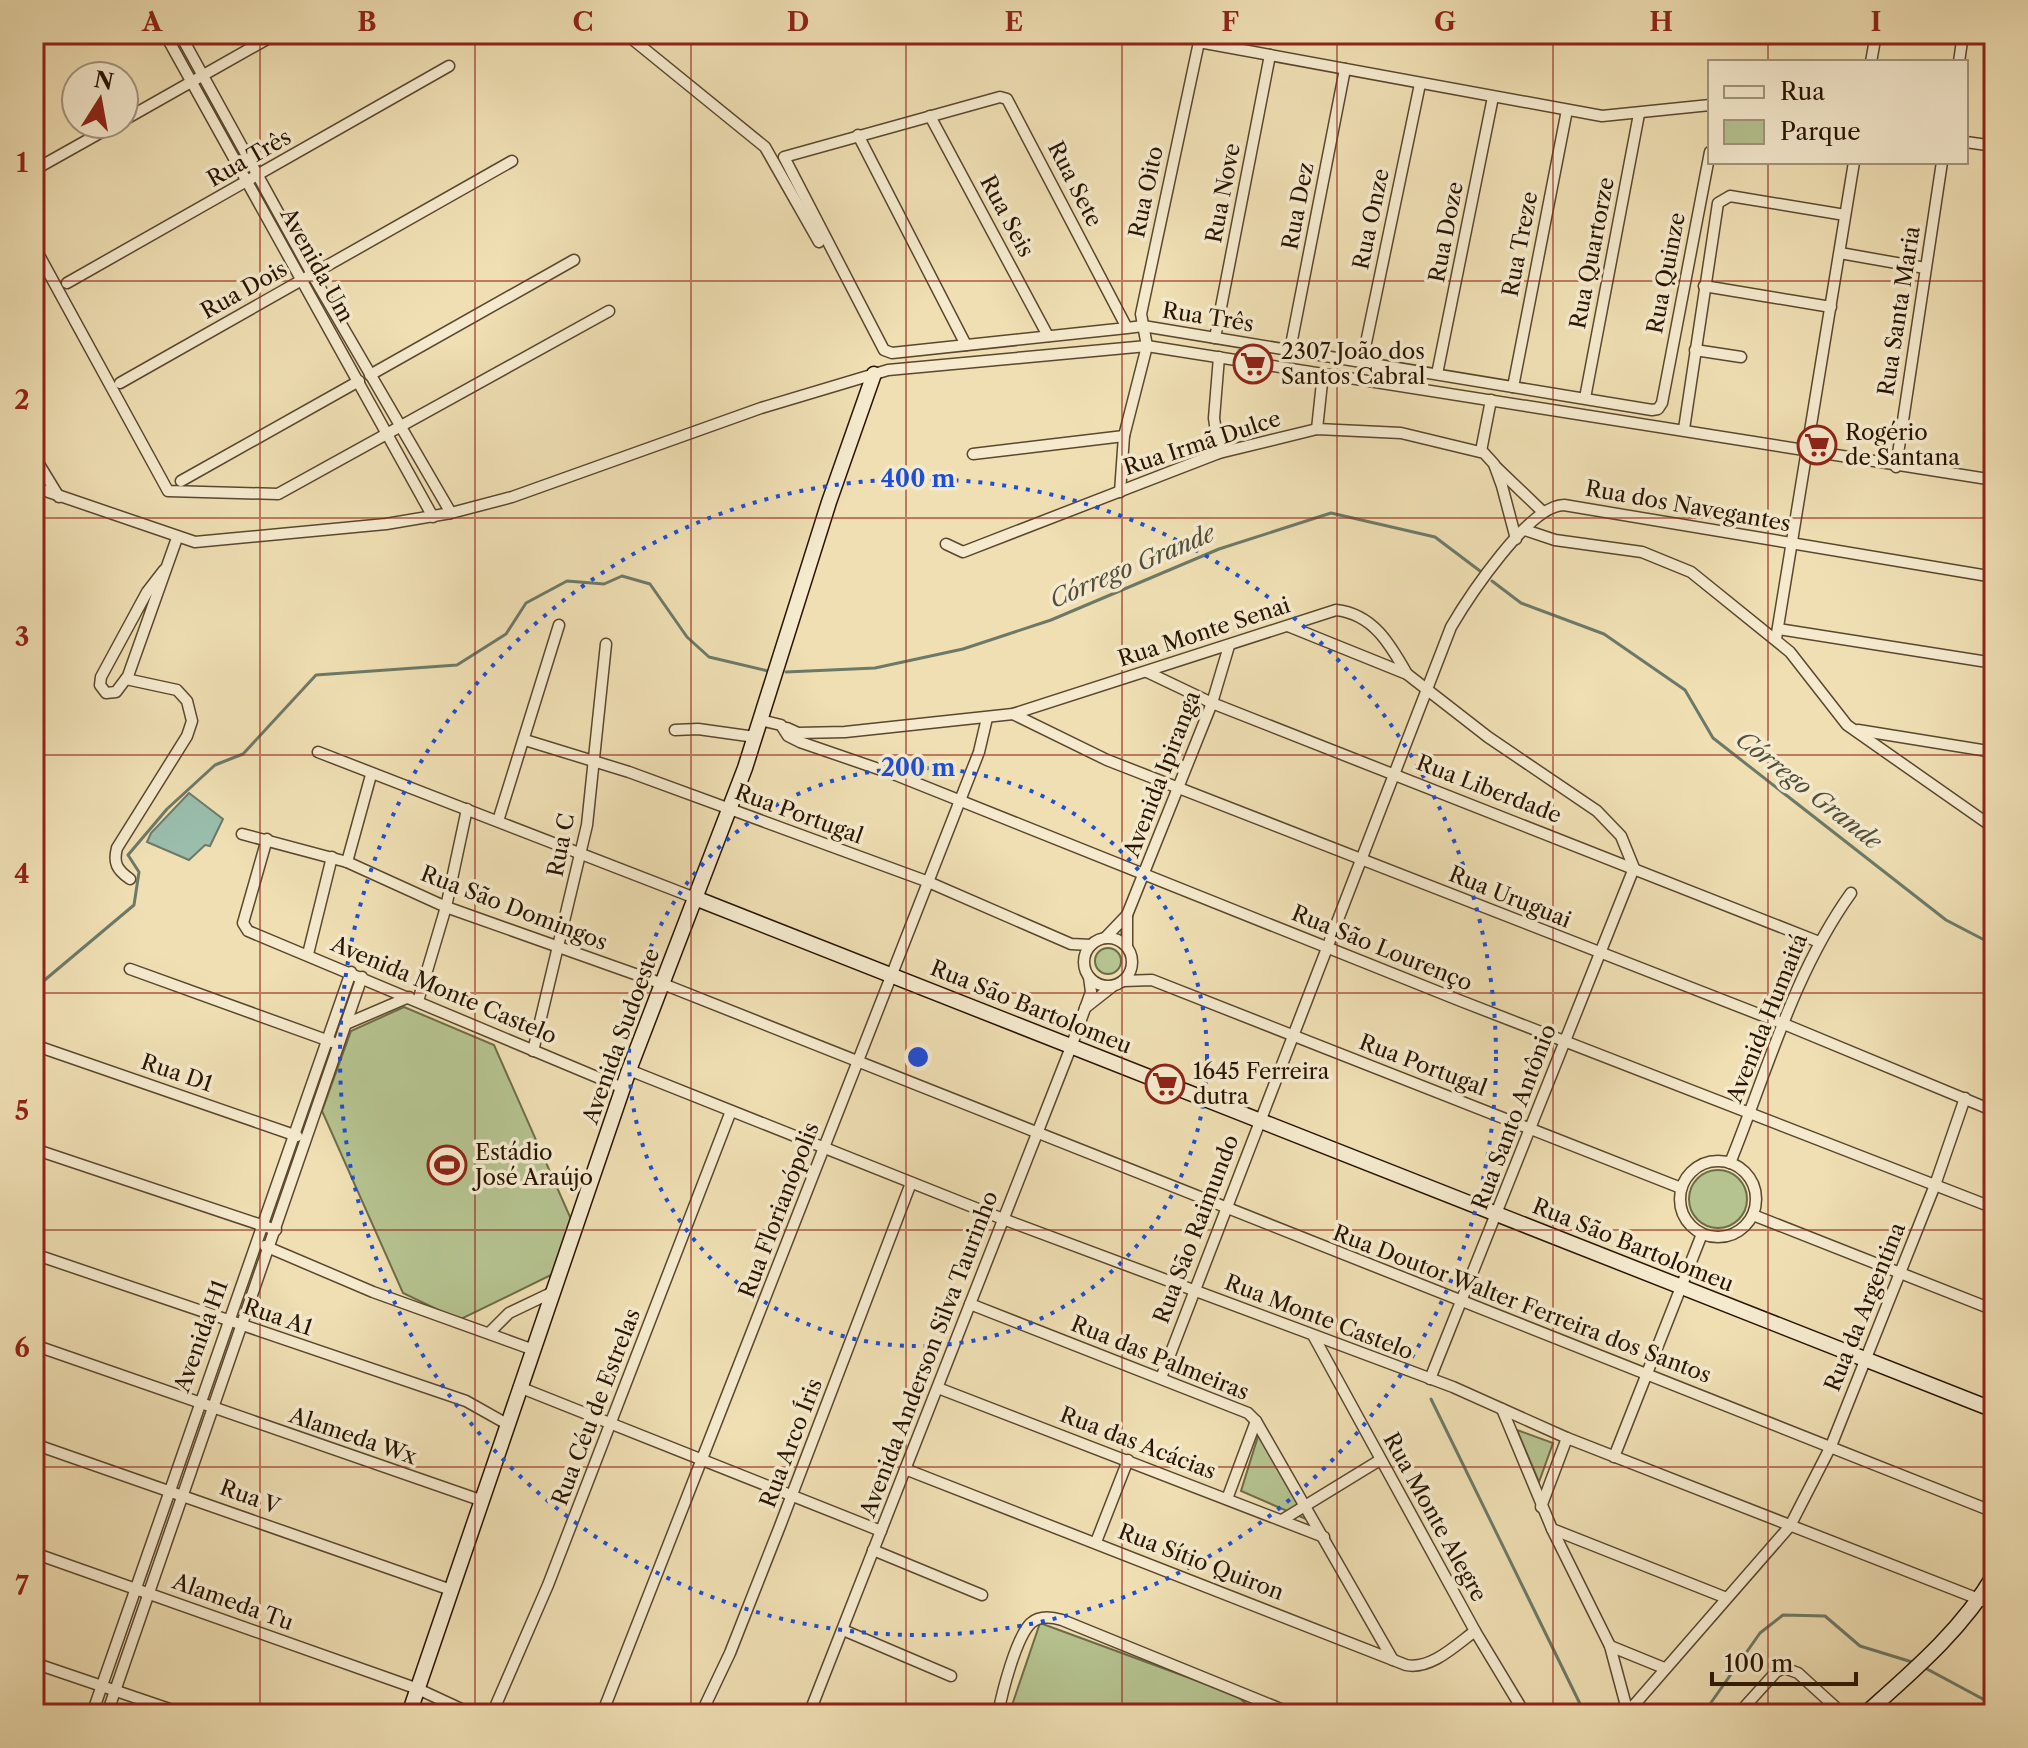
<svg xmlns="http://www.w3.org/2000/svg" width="2028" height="1748" viewBox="0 0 2028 1748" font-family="'Libre Caslon Text',serif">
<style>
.green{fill:#b5c390;stroke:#6e6c48;stroke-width:2}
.water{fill:#9abdac;stroke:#6c7968;stroke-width:2}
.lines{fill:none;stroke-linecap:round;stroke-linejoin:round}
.stream{stroke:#6c7968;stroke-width:3}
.street-casing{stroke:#5a472e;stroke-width:13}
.secondary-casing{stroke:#281401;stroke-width:17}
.street{stroke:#f5eace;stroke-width:10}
.secondary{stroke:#f5eace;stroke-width:14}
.grid{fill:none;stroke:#8f2418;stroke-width:2;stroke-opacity:0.55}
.ring{fill:none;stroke:#1d4ed8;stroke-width:4;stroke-dasharray:4 8}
.labels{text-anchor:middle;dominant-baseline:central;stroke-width:7;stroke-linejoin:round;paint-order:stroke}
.street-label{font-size:22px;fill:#281401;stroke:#f5eace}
.poi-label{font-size:22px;fill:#281401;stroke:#f5eace;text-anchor:start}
.water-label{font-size:24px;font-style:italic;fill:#504f3d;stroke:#f5eace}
.centre{fill:#1d4ed8;stroke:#f5eace;stroke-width:4}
.ring-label{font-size:24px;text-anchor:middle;font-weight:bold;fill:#1d4ed8;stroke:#f5eace;stroke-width:7;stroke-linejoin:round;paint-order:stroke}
.neatline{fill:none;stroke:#8f2418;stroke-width:3}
.grid-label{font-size:26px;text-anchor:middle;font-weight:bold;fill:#8f2418}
</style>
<rect width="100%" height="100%" fill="#efdfb3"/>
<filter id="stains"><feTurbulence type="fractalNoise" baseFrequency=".0025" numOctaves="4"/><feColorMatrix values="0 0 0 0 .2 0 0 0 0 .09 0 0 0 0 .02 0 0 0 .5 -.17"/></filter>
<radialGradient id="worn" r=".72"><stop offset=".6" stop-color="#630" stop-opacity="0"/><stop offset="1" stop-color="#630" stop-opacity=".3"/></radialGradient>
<g class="green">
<circle cx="1108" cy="961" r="13"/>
<path d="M404,1007l90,38 77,174 -18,55 -94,46 -56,-27 -81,-182 29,-80z"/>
<circle cx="1718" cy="1199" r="29"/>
<path d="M1517,1430l36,13 -14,39z"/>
<path d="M1259,1433l49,87 -67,-29z"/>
<path d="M1040,1623l196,72 22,19h-249z"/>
</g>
<path class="water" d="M189,793l34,26 -13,27 -5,-1 -16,15 -42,-18 4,-9z"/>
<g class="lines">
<g class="stream">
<path d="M1492,581l29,22 83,31 81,56 28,48 233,182 48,25"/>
<path d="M786,672l89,-4 88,-19 88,-29 168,-71 112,-36 104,24 45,34"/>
<path d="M34,989l100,-84 5,-33 -11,-17 39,-46 48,-44 28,-11 73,-79 141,-10 49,-31 20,-31 41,-22 37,3 18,-8 28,8 37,53 22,20 59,14"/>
<path d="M1431,1399l154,315"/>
<path d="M1927,1669l67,36"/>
<path d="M1703,1714l57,-81 23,-18 42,1 35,30 52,16"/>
</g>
<defs>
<g id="street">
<path d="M165,34l268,483"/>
<path d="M180,34l132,240 139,239"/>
<path d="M626,34l139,113 54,95"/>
<path d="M34,41l12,-7"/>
<path d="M1871,62l5,-28"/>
<path d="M1959,62l4,-28"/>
<path d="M930,116l118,220"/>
<path d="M124,120l152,-86"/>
<path d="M858,135l108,210"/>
<path d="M1966,142l28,4"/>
<path d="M34,170l82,-46"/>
<path d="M34,246l134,245 110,3 331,-183"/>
<path d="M1840,253l85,15"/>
<path d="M67,283l382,-217"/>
<path d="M1704,286l127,21"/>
<path d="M1127,328l-120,-229 -7,-2 -216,60 100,193 8,3 235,-25 16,-2 509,84 6,-1 4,-6 48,-251"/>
<path d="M1215,338l55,-283"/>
<path d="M1290,350l55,-281"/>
<path d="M1695,350l46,7"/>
<path d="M1362,362l58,-278"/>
<path d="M1437,374l56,-277"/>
<path d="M370,375l204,-115"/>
<path d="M120,383l392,-222"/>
<path d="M1513,387l54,-277"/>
<path d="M1585,398l54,-284"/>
<path d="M1317,429l6,-56"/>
<path d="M1684,429l34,-226 12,-7 115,19"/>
<path d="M1481,451l10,-51"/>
<path d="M1219,453l-5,-35 5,-61"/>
<path d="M973,454l151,-18"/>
<path d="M34,456l25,41"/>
<path d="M1495,466l48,46"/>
<path d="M1896,467l46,-305"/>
<path d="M181,481l178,-100"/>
<path d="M34,487l161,55 191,-18 65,-11 61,-16 249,-89 127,-38 259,-24 847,134"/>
<path d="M1120,492l4,-56 23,-90 -6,-32 58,-272 403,74 108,-11"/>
<path d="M1525,530l30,10 87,12 49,20 99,80 57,73 147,103"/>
<path d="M946,544l17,8 256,-99 98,-24 84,4 83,20 10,11 8,22 14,53"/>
<path d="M164,570l-17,22 -46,85 -1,8 6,8 10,-1 12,-16 49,-138"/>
<path d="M1288,626l119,48 81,63 109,74 24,25 13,32 -204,511"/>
<path d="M1778,629l216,34"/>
<path d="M1776,639l78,-477"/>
<path d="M1147,672l65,31 607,239"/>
<path d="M126,679l51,11 10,11 5,20 -5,15 -70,112c-4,15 0,22 13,31"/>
<path d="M1013,714l94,46 677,264 210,87"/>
<path d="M760,720l21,5 7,11 12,6 96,33 565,226 533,207"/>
<path d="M787,728l11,5 47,-1 168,-18 323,-104c37,4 54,34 71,64"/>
<path d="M675,730l23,-1 57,8"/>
<path d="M1858,730l136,22"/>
<path d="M525,740l104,32 297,109 145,63 20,1"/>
<path d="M318,752l377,146"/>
<path d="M498,821l61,-196"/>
<path d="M242,834l105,28 99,45 217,77 1331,528"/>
<path d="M267,839l-24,84 5,8 375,157"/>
<path d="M347,862l24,-87"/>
<path d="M1127,915v32"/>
<circle cx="1108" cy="962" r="24"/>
<path d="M1105,938l22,-23 85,-212 17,-57"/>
<path d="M308,954l24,-97"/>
<path d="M130,969l202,73"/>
<path d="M1123,981l29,-1 529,208"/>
<path d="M418,1001l28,-94 21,-98"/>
<path d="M1085,1008l28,-22"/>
<path d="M346,1024l63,-27"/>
<path d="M34,1045l263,91"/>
<path d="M533,1051l54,-226 19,-181"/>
<path d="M629,1070l374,149 450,168 114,51 427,167"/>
<path d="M34,1149l242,81"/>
<circle cx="1718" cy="1199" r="38"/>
<path d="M1730,1163c37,-91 63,-189 121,-270"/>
<path d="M1753,1215l241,95"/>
<path d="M265,1246l108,46 158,57"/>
<path d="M34,1254l432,147 41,23"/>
<path d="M970,1304l278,109 8,8 137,239"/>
<path d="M489,1333l20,-20 44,-21"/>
<path d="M1314,1337l161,294 50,83"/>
<path d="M34,1345l446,155"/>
<path d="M1161,1378l290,-751c17,-29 78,-122 113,-122l430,72"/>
<path d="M519,1387l362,144"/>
<path d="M938,1388l386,149"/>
<path d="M1502,1409l50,120 58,117 18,67"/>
<path d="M34,1444l417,146"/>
<path d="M1614,1457l88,-223"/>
<path d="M905,1469l501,196c25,5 50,-20 69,-34"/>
<path d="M1227,1499l29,-78"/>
<path d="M1541,1507l26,-69"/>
<path d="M1282,1520l98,-60"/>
<path d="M1552,1529l172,68"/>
<path d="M1096,1542l32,-82"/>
<path d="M873,1550l109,45"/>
<path d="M34,1553l384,136 54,25"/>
<path d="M843,1630l108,46"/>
<path d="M1610,1646l54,22"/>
<path d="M34,1663l150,51"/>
<path d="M1628,1712l162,-186 41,-80 104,-261 30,-87"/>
<path d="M92,1714l259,-742"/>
<path d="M107,1714l255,-737"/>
<path d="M492,1714l56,-129 183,-474"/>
<path d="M602,1714l377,-962 8,-34"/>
<path d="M701,1714l29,-61 50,-127 131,-343"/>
<path d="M809,1714l262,-667 20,-55 -2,-15"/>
<path d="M998,1714c4,-21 18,-77 33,-91 9,-8 21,-6 31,-3l231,94"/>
<path d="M1738,1714l38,-42 8,-4 14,5 45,41"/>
</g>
<g id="secondary">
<path d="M695,898l1299,512"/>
<path d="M409,1714l220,-644 116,-302 84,-266 45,-128"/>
<path d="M1865,1714c47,-42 97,-84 129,-139"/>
</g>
</defs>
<use href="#street" class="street-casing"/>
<use href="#secondary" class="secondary-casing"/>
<use href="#street" class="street"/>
<use href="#secondary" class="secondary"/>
</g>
<path class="grid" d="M260,34v1680M475,34v1680M691,34v1680M906,34v1680M1122,34v1680M1337,34v1680M1553,34v1680M1768,34v28M1768,162v1552M34,281h1960M34,518h1960M34,755h1960M34,993h1960M34,1230h1960M34,1467h1960"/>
<g class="ring">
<circle cx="918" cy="1057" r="289"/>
<circle cx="918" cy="1057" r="578"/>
</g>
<defs>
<symbol id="supermarket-ring" viewBox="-11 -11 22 22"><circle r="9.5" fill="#f5eace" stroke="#8f2418" stroke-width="1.5"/><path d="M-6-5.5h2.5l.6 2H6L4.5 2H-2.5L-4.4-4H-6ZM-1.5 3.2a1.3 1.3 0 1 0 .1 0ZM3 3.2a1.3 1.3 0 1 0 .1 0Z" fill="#8f2418"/></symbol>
<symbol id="stadium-ring" viewBox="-11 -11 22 22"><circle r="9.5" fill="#f5eace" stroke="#8f2418" stroke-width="1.5"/><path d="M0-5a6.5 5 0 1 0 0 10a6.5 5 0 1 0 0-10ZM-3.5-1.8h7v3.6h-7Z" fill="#8f2418"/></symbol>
</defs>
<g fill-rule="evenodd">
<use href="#supermarket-ring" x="1231" y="342" width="44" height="44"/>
<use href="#supermarket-ring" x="1795" y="423" width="44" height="44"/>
<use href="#supermarket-ring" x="1143" y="1062" width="44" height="44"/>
<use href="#stadium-ring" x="425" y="1143" width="44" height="44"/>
</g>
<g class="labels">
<g class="street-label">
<text transform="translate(249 158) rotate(-30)">Rua Três</text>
<text transform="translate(1075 184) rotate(63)">Rua Sete</text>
<text transform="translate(1146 192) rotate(-78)">Rua Oito</text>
<text transform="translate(1223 193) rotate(-79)">Rua Nove</text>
<text transform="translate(1298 206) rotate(-79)">Rua Dez</text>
<text transform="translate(1007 216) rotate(62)">Rua Seis</text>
<text transform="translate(1371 219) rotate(-78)">Rua Onze</text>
<text transform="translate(1446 232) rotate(-79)">Rua Doze</text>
<text transform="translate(1520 244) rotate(-79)">Rua Treze</text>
<text transform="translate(1592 253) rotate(-79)">Rua Quartorze</text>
<text transform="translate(317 265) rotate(61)">Avenida Um</text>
<text transform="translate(1666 273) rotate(-79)">Rua Quinze</text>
<text transform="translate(244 290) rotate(-29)">Rua Dois</text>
<text transform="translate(1899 311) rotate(-81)">Rua Santa Maria</text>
<text transform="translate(1208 317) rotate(9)">Rua Três</text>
<text transform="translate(1202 443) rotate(-18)">Rua Irmã Dulce</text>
<text transform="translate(1688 506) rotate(10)">Rua dos Navegantes</text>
<text transform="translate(1204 632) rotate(-18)">Rua Monte Senai</text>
<text transform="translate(1162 774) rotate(-69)">Avenida Ipiranga</text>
<text transform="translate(1489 789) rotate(21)">Rua Liberdade</text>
<text transform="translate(799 814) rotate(20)">Rua Portugal</text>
<text transform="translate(561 845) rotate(-79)">Rua C</text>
<text transform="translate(1510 897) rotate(22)">Rua Uruguai</text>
<text transform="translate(514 908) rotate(21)">Rua São Domingos</text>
<text transform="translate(1382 948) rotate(22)">Rua São Lourenço</text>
<text transform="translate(444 990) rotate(23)">Avenida Monte Castelo</text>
<text transform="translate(1031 1007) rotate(22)">Rua São Bartolomeu</text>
<text transform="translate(1767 1018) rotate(-68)">Avenida Humaitá</text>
<text transform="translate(621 1036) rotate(-70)">Avenida Sudoeste</text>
<text transform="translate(1423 1065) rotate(21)">Rua Portugal</text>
<text transform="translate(177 1073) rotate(19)">Rua D1</text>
<text transform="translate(1514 1117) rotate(-69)">Rua Santo Antônio</text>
<text transform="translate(779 1210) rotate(-69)">Rua Florianópolis</text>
<text transform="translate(1196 1229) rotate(-69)">Rua São Raimundo</text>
<text transform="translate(1633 1245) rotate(22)">Rua São Bartolomeu</text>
<text transform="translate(1522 1304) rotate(21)">Rua Doutor Walter Ferreira dos Santos</text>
<text transform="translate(1865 1307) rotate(-68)">Rua da Argentina</text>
<text transform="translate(278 1317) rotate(19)">Rua A1</text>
<text transform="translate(1319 1317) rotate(21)">Rua Monte Castelo</text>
<text transform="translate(201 1336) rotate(-70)">Avenida H1</text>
<text transform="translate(929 1354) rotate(-69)">Avenida Anderson Silva Taurinho</text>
<text transform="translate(1160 1358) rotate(22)">Rua das Palmeiras</text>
<text transform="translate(596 1407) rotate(-69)">Rua Céu de Estrelas</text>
<text transform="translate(353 1436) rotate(19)">Alameda Wx</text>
<text transform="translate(791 1443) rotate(-69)">Rua Arco Íris</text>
<text transform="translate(1138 1443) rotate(21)">Rua das Acácias</text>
<text transform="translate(250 1497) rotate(20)">Rua V</text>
<text transform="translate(1435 1517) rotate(61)">Rua Monte Alegre</text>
<text transform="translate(1201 1562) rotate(21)">Rua Sítio Quiron</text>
<text transform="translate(233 1602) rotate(20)">Alameda Tu</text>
</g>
<g class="poi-label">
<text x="1281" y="351">2307 João dos<tspan x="1281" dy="25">Santos Cabral</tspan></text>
<text x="1845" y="432">Rogério<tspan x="1845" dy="25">de Santana</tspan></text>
<text x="1193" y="1071">1645 Ferreira<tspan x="1193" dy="25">dutra</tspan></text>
<text x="475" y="1152">Estádio<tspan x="475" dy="25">José Araújo</tspan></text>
</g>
<g class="water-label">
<text transform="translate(1132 566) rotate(-23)">Córrego Grande</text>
<text transform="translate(1809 790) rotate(38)">Córrego Grande</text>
</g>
</g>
<circle cx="918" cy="1057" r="12" class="centre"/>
<g class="ring-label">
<text x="918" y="487">400 m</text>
<text x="918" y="776">200 m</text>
</g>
<rect width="2028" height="1748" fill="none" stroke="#efdfb3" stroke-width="88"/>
<rect x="1708" y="60" width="260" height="104" fill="#f5eace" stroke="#a3947c" stroke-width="2"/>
<rect x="1724" y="86" width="40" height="12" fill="#f5eace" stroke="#a3947c" stroke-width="2"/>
<text x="1780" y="100" font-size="24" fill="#281401">Rua</text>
<rect x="1724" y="120" width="40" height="24" fill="#b5c390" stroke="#a3947c" stroke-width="2"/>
<text x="1780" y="140" font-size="24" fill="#281401">Parque</text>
<g transform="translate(100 100) rotate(11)"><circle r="38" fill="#f5eace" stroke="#a3947c" stroke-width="2"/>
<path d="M0-6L14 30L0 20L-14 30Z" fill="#8f2418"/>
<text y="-12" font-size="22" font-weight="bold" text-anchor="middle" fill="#281401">N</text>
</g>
<path d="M1712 1672v12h144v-12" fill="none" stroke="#281401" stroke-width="4"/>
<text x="1724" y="1672" font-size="24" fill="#281401" stroke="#f5eace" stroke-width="6" paint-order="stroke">100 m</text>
<rect x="44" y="44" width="1940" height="1660" class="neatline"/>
<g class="grid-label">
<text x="152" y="31">A</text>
<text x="367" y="31">B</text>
<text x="583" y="31">C</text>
<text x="798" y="31">D</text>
<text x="1014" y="31">E</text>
<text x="1230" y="31">F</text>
<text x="1445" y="31">G</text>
<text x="1661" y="31">H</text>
<text x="1876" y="31">I</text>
<text x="22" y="172">1</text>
<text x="22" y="409">2</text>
<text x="22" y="646">3</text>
<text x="22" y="883">4</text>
<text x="22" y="1120">5</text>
<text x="22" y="1357">6</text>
<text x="22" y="1595">7</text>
</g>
<rect width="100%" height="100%" filter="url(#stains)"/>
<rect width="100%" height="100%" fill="url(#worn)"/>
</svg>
